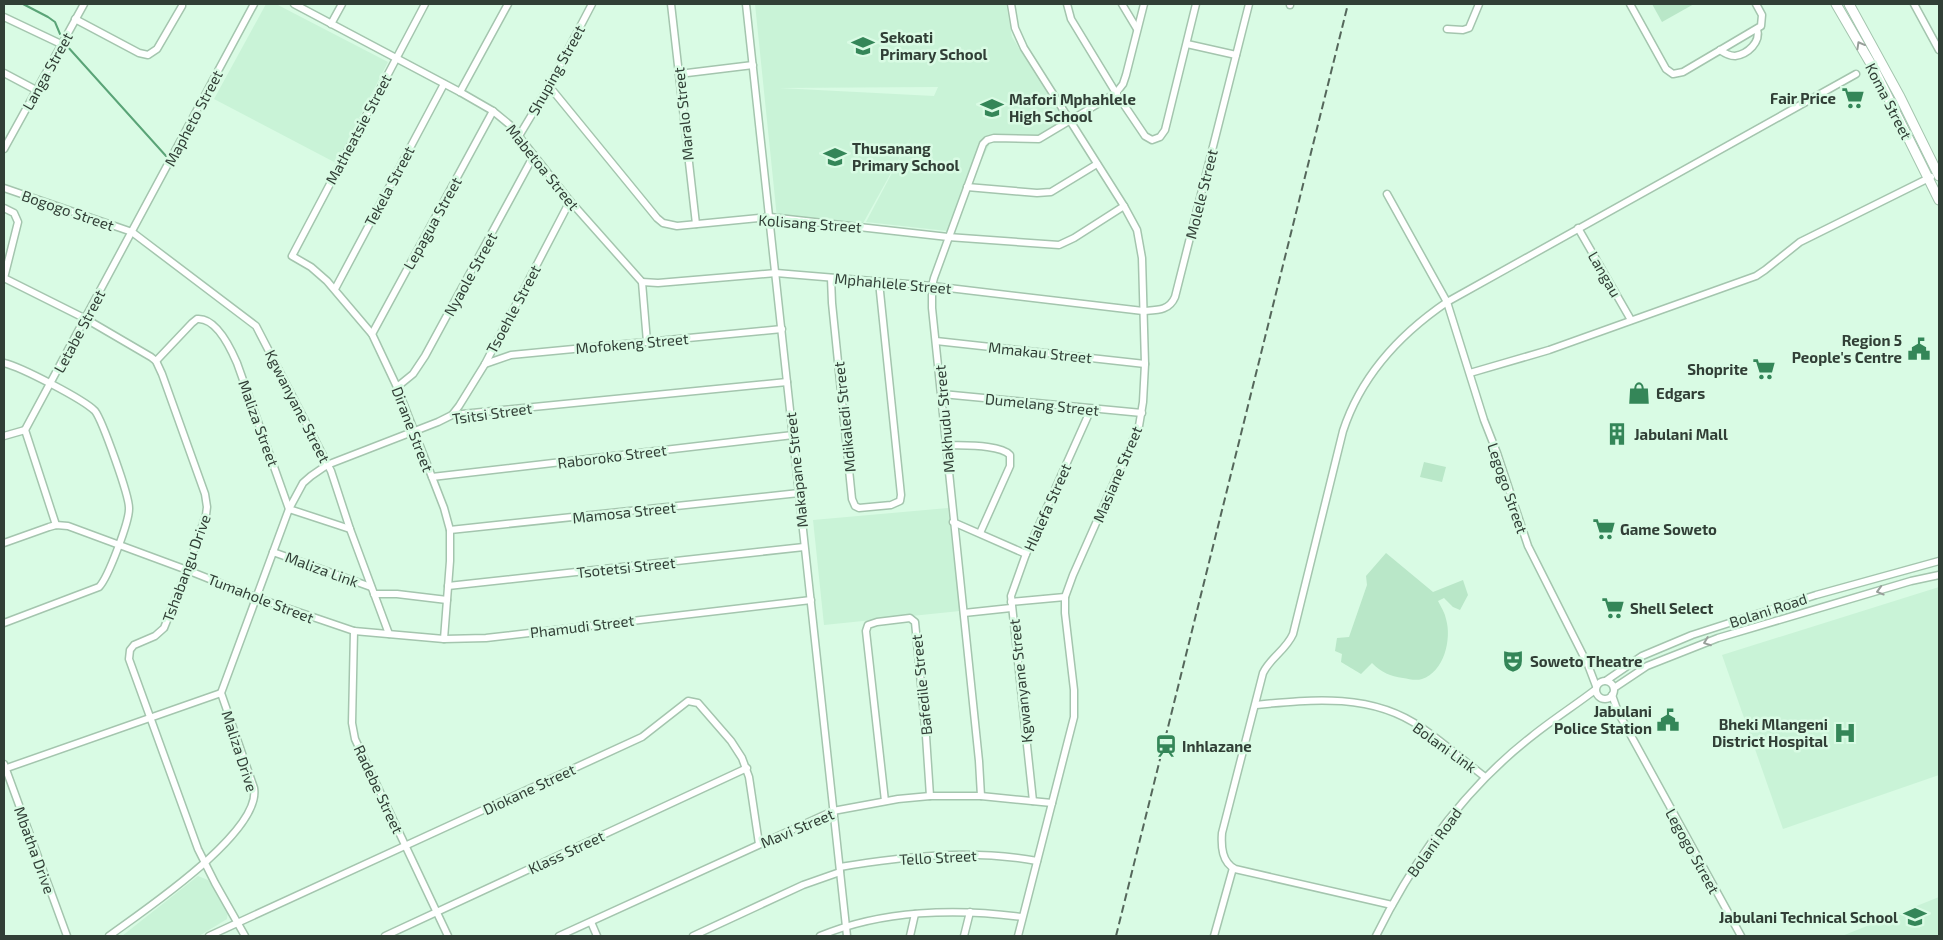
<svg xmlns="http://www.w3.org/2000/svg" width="1943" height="940" viewBox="0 0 1943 940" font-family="'Exo 2',sans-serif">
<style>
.built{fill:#c9f3d7;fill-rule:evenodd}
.green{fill:#b9e7c8}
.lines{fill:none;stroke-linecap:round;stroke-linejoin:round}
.stream{stroke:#5aa477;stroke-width:2}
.minor-casing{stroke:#a4c5ae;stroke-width:9}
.major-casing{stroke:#a4c5ae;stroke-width:11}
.minor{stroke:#fff;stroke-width:6}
.major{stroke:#fff;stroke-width:9}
.rail{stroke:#55675b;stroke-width:2;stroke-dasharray:8 4;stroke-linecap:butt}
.oneway{stroke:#989f9a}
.labels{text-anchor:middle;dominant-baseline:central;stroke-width:5;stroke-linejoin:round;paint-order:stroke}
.poi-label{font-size:15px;font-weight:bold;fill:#313f36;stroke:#d9fbe4;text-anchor:start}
.street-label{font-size:15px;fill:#313f36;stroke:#d9fbe4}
</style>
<rect width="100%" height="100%" fill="#d9fbe4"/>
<g class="built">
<path d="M266,4h10l112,58 -52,101 -122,-64z"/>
<path d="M755,4h251l6,33 52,83 -28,19 -45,2 -44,90 -81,-9 46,-87 -51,92 -84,-9zM938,87l-4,9 -155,-8z"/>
<path d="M948,508l12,103 -136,14 -11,-105z"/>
<path d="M1939,587v188l-156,54 -61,-174z"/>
<path d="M198,876l10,4 20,30 -1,9 -28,17h-77z"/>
<path d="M1939,897v39h-97z"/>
</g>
<g class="green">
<path d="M1652,4h42l-32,18z"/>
<path d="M1424,462l22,5 -4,15 -22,-5z"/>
<path d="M1386,553l47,39 30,-12 5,15 -8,15 -7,-3 -9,-9 -6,3c3,6 7,12 8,18 6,20 -2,53 -24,60 -6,2 -13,0 -19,-1 -13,-2 -21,-5 -31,-15l-11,11 -20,-12 1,-8 -7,-3 2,-13 12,-1 18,-52 -1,-9z"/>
</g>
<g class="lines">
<g class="stream">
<path d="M23,4l25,13 7,5 5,12"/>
<path d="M67,46l99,110"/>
</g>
<defs>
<g id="minor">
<path d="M294,4l166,88 33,19 17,14 60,76 72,81 5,60"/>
<path d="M425,4l-133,252 19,11 16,14 45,53 25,53 47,121 6,22v31l-6,78"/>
<path d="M671,4l25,220"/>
<path d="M746,4l101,932"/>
<path d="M1011,4l4,24 9,20 100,158 13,24 5,28 3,106 -2,38 -4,24 -66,149 -8,22v16l9,77v27l-56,219"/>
<path d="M1067,4l4,15 45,74 29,43 7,4 8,-3 5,-7 31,-126"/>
<path d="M1122,4l15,25"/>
<path d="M1290,4v1"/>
<path d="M1630,4l36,65 7,5 10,-2 78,-46 1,-11 -6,-11"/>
<path d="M1914,4l25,46"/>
<path d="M4,17l57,27"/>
<path d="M75,19l64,34 9,2 9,-6 25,-43"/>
<path d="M331,24l11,-20"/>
<path d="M1447,29l16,1 6,-2 10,-24"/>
<path d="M1187,44l49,11"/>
<path d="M1720,50c4,3 9,6 15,6 13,-2 26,-14 22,-27"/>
<path d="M4,73l32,17"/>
<path d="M679,74l74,-9"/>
<path d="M549,86l108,132 6,5 14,3 93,-9 178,20 111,8 15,-7 50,-32"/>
<path d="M460,92l48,-88"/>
<path d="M519,136l30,-50 43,-82"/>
<path d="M4,149l80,-145"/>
<path d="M967,187l70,6 14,-1 46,-28"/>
<path d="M4,188l128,44 124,94 75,145 19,58 39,105"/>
<path d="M1387,194l60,108 37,118 13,33 31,93 60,119 8,21"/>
<path d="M4,208l10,5 4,9 -14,56"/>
<path d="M1578,228l53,92"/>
<path d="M4,278l82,41 65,38 5,4 6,13 43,120 2,13 -1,8 -19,55 -23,58 -9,8 -21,9 -4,5 -1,9 69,190 17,34 30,53"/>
<path d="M831,278l1,25 20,196 3,7 4,2 32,-3 9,-4 1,-6 -22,-213"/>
<path d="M642,282l16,1 118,-10 156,13 211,25c14,-1 26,0 32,-14l74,-293"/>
<path d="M335,289l109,-205"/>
<path d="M372,334l121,-223"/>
<path d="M936,341l209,23"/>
<path d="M156,361l36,-38 5,-4c19,-2 34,30 40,44l52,146"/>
<path d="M4,363c17,4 79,36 91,48 7,9 35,86 34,98 0,13 -21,69 -30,78l-95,36"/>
<path d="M485,364l26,-9 271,-26"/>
<path d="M1470,373l79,-23 207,-74 9,-6 35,-28 131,-65"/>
<path d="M397,387l16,-13 12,-18 109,-201"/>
<path d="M942,394l200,19"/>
<path d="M452,415l7,-9 26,-42 85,-163"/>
<path d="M25,430l229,-426"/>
<path d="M25,430l31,95"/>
<path d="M4,436l21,-6"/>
<path d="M946,445c15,1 54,-1 64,10v11l-30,67"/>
<path d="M432,477l361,-42"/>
<path d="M289,509l61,20"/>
<path d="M953,522l73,32"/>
<path d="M450,530l349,-37"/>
<path d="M4,543l45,-16 7,-2 12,1 119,44 70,28 97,33 90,8 42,-1 325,-38"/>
<path d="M273,552l98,35"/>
<path d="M448,586l356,-39"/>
<path d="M374,594h23l50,6"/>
<path d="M1011,602l54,-5"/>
<path d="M964,613l47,-5"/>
<path d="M354,631l-2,92 3,16 93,197"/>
<path d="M1607,680l35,-24 50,-21 124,-40 123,-34"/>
<circle cx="1605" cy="690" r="9"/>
<path d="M1614,688l33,-22 71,-28 193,-57 28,-6"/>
<path d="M1612,695l6,17 123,224"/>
<path d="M1256,705c57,-6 117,-12 166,23 22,15 42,33 63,49"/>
<path d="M4,764l63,172"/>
<path d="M4,769l217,-76"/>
<path d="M981,796l-2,-35 -47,-453v-22l2,-8 49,-134 4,-4 7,-2 45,1 77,-46 7,-9 3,-9 18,-71"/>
<path d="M885,801l-19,-170 2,-6 9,-3 33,-4 5,4 11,114 4,60"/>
<path d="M1033,801l-22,-205 15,-42 65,-145"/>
<path d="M840,867c66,-11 131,-18 197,-6"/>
<path d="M1392,905l-157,-36c-13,-7 -14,-22 -13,-36l41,-160c7,-15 23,-23 30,-39l50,-203c18,-55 57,-97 104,-129l409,-228"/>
<path d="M591,922l6,14"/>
<path d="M109,936c34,-25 153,-104 145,-148l-33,-95 68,-184 14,-26 8,-7 16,-11 111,-43 14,-7 335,-33"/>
<path d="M209,936l433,-199 46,-36 10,2 33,38 11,17 7,19 10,67"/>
<path d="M385,936l362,-168"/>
<path d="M559,936l274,-125 65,-12 32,-3h51l71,7"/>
<path d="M693,936l110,-51 37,-13"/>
<path d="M820,936c62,-26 136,-28 202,-19"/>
<path d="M910,936l5,-22"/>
<path d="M964,936l6,-24"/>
<path d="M1214,936l19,-68"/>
<path d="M1376,936c38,-77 87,-146 155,-199 21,-17 43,-31 64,-47"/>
</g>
<g id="major">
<path d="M1836,4l39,67 64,129"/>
<path d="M1849,4l51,93 39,79"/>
</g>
</defs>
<use href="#minor" class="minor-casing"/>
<use href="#major" class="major-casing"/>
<use href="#minor" class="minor"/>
<use href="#major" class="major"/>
<path class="rail" d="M1116,936l232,-932"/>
</g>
<defs><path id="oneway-chevron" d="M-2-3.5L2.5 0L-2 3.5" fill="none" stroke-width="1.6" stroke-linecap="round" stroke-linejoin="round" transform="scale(1.25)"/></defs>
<g class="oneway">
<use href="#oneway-chevron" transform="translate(1860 45) rotate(-119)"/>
<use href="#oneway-chevron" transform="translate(1880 591) rotate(164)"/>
<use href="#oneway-chevron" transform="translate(1707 642) rotate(159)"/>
</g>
<defs>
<symbol id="school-bare" viewBox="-9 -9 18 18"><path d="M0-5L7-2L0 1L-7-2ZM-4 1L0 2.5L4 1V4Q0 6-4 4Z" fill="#348658" stroke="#d9fbe4" stroke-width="2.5" paint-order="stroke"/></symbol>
<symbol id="supermarket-bare" viewBox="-9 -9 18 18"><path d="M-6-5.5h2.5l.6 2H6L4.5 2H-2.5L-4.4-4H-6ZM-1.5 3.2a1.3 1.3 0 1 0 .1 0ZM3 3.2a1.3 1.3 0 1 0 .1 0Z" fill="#348658" stroke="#d9fbe4" stroke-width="2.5" paint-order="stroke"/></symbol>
<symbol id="civic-bare" viewBox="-9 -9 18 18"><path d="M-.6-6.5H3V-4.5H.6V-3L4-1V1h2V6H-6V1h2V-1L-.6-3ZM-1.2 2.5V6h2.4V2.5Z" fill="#348658" stroke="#d9fbe4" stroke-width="2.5" paint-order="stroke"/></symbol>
<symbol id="shop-bare" viewBox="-9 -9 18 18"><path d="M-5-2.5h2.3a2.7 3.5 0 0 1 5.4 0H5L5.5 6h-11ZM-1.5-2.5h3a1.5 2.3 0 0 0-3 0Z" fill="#348658" stroke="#d9fbe4" stroke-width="2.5" paint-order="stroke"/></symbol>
<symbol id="building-bare" viewBox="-9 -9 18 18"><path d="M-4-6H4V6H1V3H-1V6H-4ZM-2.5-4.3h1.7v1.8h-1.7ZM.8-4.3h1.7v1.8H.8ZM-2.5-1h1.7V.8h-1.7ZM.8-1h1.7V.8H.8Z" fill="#348658" stroke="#d9fbe4" stroke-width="2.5" paint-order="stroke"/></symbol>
<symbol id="theatre-bare" viewBox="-9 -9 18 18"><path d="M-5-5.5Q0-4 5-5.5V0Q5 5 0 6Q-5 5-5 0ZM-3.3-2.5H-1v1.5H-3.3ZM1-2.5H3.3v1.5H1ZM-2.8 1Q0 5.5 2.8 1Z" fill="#348658" stroke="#d9fbe4" stroke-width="2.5" paint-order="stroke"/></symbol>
<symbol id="hospital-bare" viewBox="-9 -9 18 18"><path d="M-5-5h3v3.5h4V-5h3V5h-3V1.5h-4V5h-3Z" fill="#348658" stroke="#d9fbe4" stroke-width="2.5" paint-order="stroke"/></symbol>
<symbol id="station-bare" viewBox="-9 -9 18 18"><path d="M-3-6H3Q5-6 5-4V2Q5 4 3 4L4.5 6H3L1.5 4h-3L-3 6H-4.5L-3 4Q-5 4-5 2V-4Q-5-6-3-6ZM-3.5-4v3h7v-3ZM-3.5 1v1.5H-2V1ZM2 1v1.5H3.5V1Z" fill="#348658" stroke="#d9fbe4" stroke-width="2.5" paint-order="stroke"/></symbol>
</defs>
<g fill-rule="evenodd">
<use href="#school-bare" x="847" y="30" width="32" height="32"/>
<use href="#supermarket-bare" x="1837" y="82" width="32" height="32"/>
<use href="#school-bare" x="976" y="92" width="32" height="32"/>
<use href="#school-bare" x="819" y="141" width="32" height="32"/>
<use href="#civic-bare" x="1903" y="333" width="32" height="32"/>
<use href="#supermarket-bare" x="1748" y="353" width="32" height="32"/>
<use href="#shop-bare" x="1623" y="377" width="32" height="32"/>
<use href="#building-bare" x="1601" y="418" width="32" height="32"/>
<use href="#supermarket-bare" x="1588" y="513" width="32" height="32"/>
<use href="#supermarket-bare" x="1597" y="592" width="32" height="32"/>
<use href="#theatre-bare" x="1497" y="645" width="32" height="32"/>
<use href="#civic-bare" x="1652" y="704" width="32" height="32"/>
<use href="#hospital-bare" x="1829" y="717" width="32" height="32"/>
<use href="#station-bare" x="1150" y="730" width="32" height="32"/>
<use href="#school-bare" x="1899" y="901" width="32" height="32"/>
</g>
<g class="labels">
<g class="poi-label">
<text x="880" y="37">Sekoati<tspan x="880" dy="17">Primary School</tspan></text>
<text x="1836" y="98" text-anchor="end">Fair Price</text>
<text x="1009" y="99">Mafori Mphahlele<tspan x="1009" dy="17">High School</tspan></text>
<text x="852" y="148">Thusanang<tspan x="852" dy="17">Primary School</tspan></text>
<text x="1902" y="340" text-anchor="end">Region 5<tspan x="1902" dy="17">People's Centre</tspan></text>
<text x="1748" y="369" text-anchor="end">Shoprite</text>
<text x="1656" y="393">Edgars</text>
<text x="1634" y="434">Jabulani Mall</text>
<text x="1620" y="529">Game Soweto</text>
<text x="1630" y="608">Shell Select</text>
<text x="1530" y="661">Soweto Theatre</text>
<text x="1652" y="711" text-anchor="end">Jabulani<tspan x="1652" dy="17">Police Station</tspan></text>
<text x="1828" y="724" text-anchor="end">Bheki Mlangeni<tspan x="1828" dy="17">District Hospital</tspan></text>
<text x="1182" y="746">Inhlazane</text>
<text x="1898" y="917" text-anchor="end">Jabulani Technical School</text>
</g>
<g class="street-label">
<text transform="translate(556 70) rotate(-61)">Shuping Street</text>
<text transform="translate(47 71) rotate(-61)">Langa Street</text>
<text transform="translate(1889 101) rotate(63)">Koma Street</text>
<text transform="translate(683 114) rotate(-96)">Maralo Street</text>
<text transform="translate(193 118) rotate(-62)">Mapheto Street</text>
<text transform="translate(358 129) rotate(-62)">Matheatsie Street</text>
<text transform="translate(543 167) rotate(51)">Mabetoa Street</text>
<text transform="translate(389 186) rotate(-62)">Tekela Street</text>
<text transform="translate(1201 194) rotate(-76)">Molele Street</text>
<text transform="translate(68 210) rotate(19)">Bogogo Street</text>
<text transform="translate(432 223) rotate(-61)">Lepagua Street</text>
<text transform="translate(810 223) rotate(4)">Kolisang Street</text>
<text transform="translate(470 274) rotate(-61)">Nyaole Street</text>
<text transform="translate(1605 274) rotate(60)">Langau</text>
<text transform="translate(893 283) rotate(5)">Mphahlele Street</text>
<text transform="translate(513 309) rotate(-62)">Tsoehle Street</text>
<text transform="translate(79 331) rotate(-62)">Letabe Street</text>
<text transform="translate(632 343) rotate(-5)">Mofokeng Street</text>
<text transform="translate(1040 352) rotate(6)">Mmakau Street</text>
<text transform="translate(1042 404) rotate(6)">Dumelang Street</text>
<text transform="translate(298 406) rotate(63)">Kgwanyane Street</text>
<text transform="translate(492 413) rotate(-8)">Tsitsi Street</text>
<text transform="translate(844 417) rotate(-96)">Mdikaledi Street</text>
<text transform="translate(944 419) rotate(-95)">Makhudu Street</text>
<text transform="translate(259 423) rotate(70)">Maliza Street</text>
<text transform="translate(413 429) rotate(69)">Dirane Street</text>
<text transform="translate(612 456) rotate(-7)">Raboroko Street</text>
<text transform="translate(796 470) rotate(-96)">Makapane Street</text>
<text transform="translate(1117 474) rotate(-67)">Masiane Street</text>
<text transform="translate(1508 488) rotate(71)">Legogo Street</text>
<text transform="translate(1047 507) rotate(-66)">Hlalefa Street</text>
<text transform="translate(624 512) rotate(-6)">Mamosa Street</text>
<text transform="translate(626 567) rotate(-6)">Tsotetsi Street</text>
<text transform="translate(186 568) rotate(-70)">Tshabangu Drive</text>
<text transform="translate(322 569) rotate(20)">Maliza Link</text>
<text transform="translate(261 598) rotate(21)">Tumahole Street</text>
<text transform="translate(1768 610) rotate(-18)">Bolani Road</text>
<text transform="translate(582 626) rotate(-7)">Phamudi Street</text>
<text transform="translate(1020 681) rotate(-96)">Kgwanyane Street</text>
<text transform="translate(921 685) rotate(-96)">Bafedile Street</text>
<text transform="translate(1445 747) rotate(36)">Bolani Link</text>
<text transform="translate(240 751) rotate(72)">Maliza Drive</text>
<text transform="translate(379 789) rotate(65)">Radebe Street</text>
<text transform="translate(529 789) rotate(-25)">Diokane Street</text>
<text transform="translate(797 828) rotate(-23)">Mavi Street</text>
<text transform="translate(1434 842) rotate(-54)">Bolani Road</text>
<text transform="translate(35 850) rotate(70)">Mbatha Drive</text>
<text transform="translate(1693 851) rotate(61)">Legogo Street</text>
<text transform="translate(566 852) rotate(-25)">Klass Street</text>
<text transform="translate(938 857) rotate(-3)">Tello Street</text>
</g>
</g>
<rect width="1943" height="940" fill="none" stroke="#313f36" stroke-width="10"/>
</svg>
